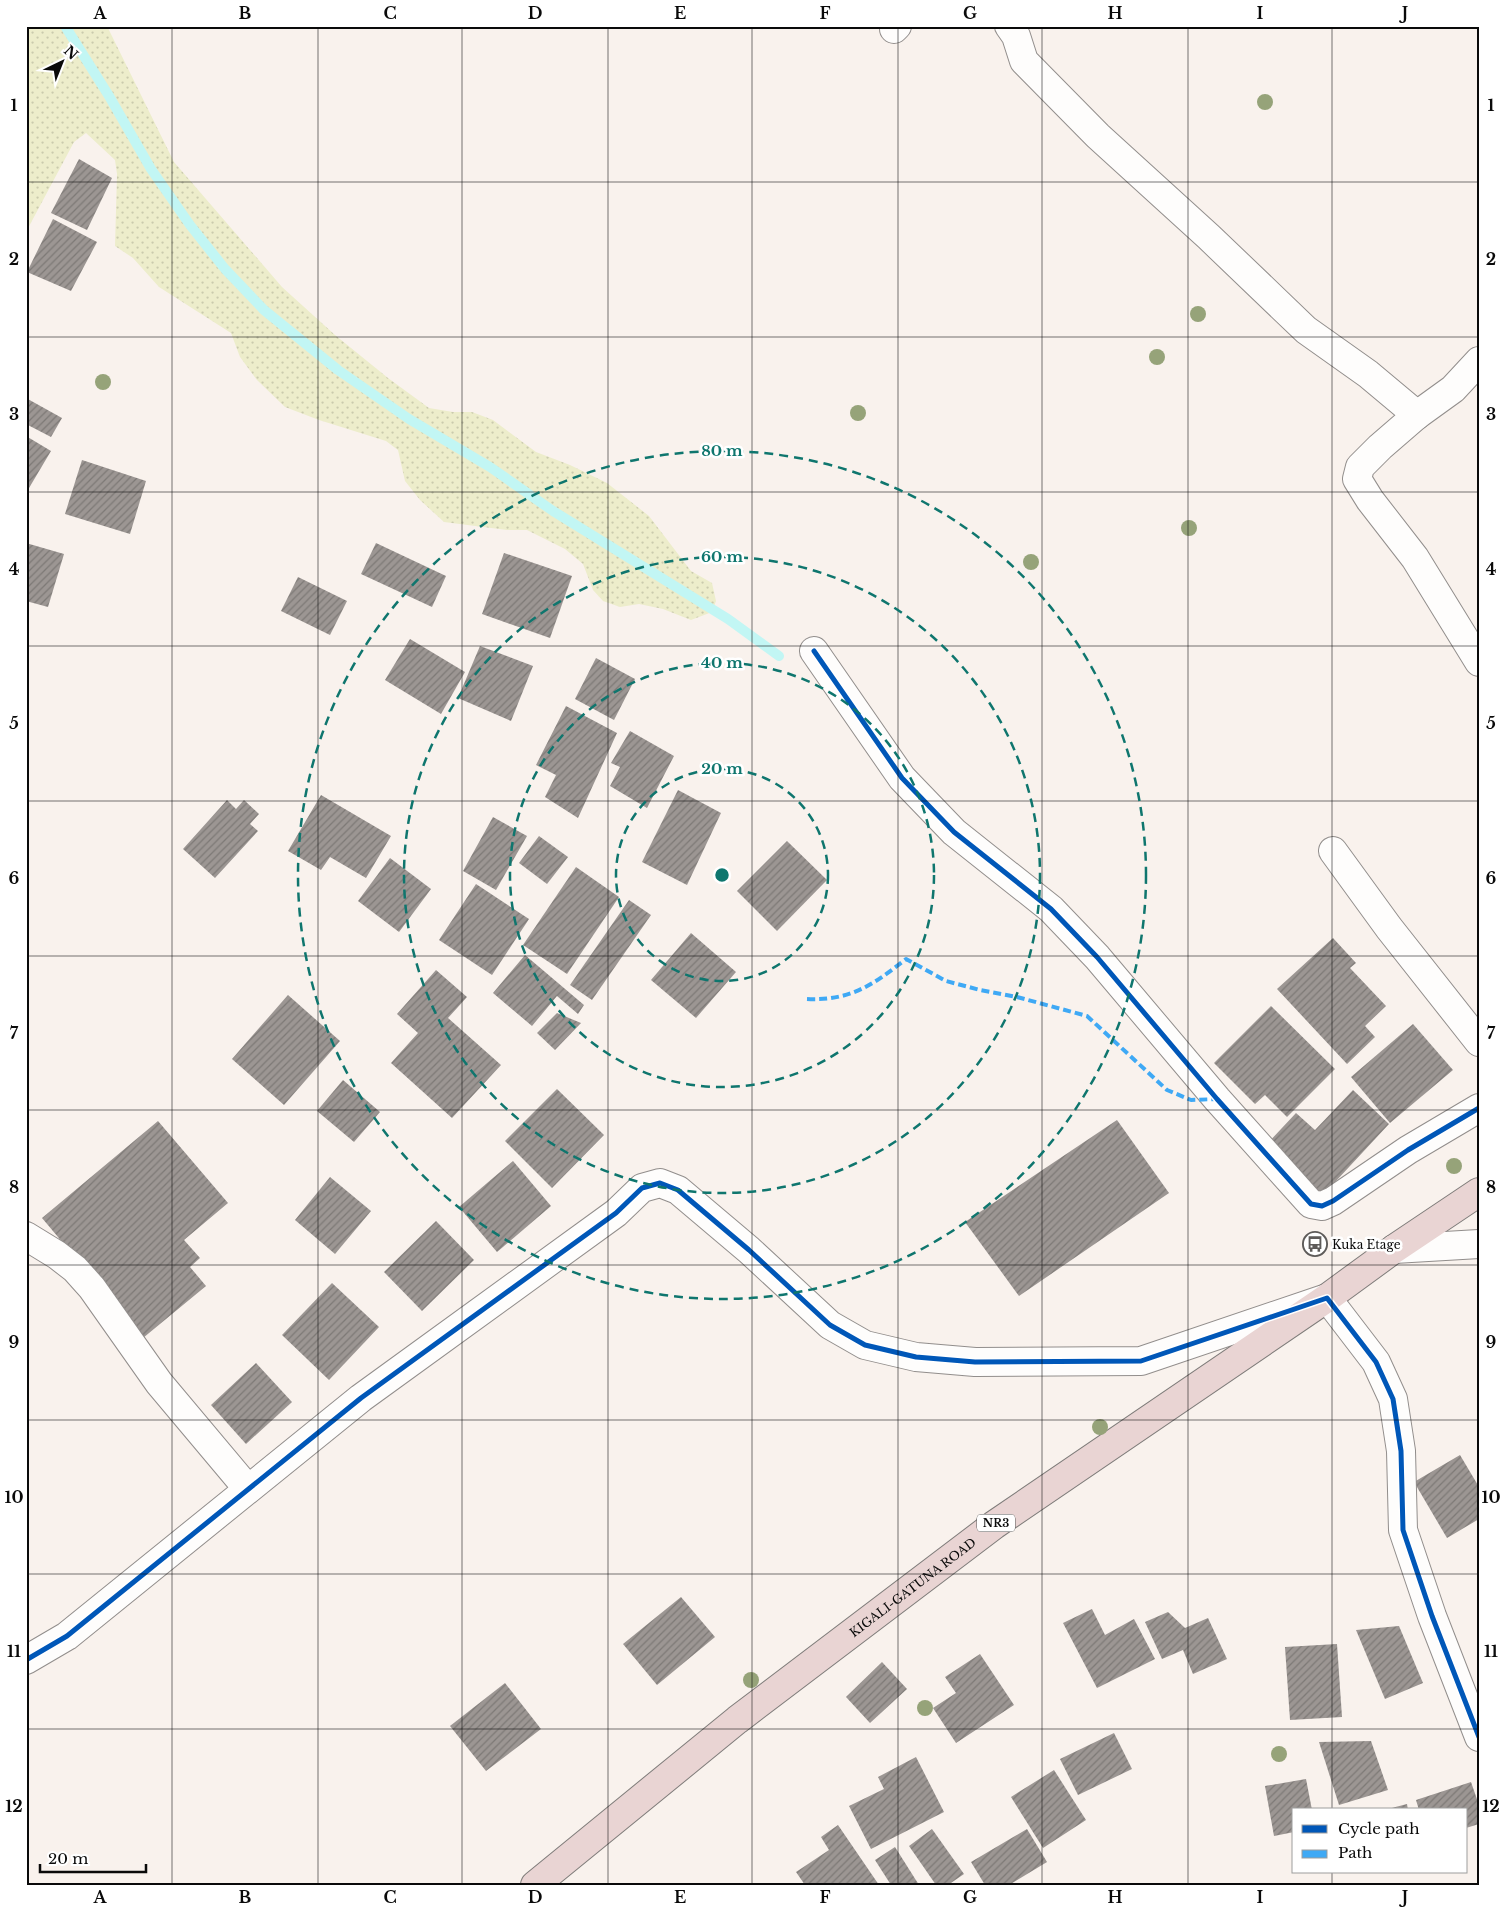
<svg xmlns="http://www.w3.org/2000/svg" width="1505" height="1911" viewBox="0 0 1505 1911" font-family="'Libre Baskerville',serif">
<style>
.grass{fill:url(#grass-dots)}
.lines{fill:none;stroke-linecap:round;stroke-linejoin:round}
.stream{stroke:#c2f6f4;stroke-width:10}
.building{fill:url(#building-hatch)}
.minor-casing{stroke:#928e8c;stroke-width:30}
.highway-casing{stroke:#7f7c7a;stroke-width:30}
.minor{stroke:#fefdfc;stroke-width:28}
.highway{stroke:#e9d4d3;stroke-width:28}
.quiet{stroke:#3fa9f5;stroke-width:4;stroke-dasharray:8 4;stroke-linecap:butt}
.cycleway-casing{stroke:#fff;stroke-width:8}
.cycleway{stroke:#0057b8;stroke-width:5}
.tree{fill:#96a379}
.grid{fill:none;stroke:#0a0a0a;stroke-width:1;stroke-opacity:0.55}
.ring{fill:none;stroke:#0f766e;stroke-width:2.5;stroke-dasharray:9 6}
.labels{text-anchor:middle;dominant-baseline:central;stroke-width:5;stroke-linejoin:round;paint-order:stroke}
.shield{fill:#fff;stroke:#545454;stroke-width:1}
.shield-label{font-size:11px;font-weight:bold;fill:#0a0a0a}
.poi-label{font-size:12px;fill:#0a0a0a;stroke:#fff;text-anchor:start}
.street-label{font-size:12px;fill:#0a0a0a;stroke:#fff}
.centre{fill:#0f766e;stroke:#fff;stroke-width:2.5}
.ring-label{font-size:15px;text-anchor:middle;font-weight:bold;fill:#0f766e;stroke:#fff;stroke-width:5;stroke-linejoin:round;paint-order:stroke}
.neatline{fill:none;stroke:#0a0a0a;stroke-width:2}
.grid-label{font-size:16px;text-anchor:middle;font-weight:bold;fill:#0a0a0a}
</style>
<defs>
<pattern id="grass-dots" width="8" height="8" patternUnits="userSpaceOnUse" patternTransform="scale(1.25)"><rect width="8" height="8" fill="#ededcb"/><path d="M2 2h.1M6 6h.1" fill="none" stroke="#cacaad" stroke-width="1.8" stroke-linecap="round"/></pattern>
<pattern id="building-hatch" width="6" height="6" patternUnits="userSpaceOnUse" patternTransform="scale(1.25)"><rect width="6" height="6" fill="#9c9693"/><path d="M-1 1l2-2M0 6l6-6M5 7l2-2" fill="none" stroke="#7d7976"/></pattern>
</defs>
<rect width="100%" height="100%" fill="#f9f2ed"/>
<path class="grass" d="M26,26h81l67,136 108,125 53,48 53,43 41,30 24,4h19l21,8 43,32 34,13 37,18 42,33 42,55 21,12 4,18 -4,11 -21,8 -28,-11 -24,-5 -19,3 -17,-6 -10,-11 -10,-26 -18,-15 -38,-19h-20l-63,-8 -24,-22 -15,-19 -7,-31 -12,-9 -67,-21 -34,-13 -28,-27 -17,-23 -9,-24 -72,-46 -26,-29 -18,-12 2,-72 -2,-14 -29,-27 -12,9 -48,90z"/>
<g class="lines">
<path class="stream" d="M65,26l44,70 42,73 39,56 35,44 39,41 74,60 71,49 81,48 63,44 175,108 51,37"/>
</g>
<g class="building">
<path d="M79,159l33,19 -25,52 -36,-17z"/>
<path d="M53,219l44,23 -26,49 -44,-19z"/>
<path d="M26,398l36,20 -11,19 -25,-13z"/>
<path d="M26,436l25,15 -22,37 -3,-2z"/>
<path d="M82,460l64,21 -16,53 -65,-20z"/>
<path d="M26,543l38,11 -16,53 -22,-6z"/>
<path d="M376,543l70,33 -14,31 -71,-33z"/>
<path d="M504,553l68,23 -22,62 -68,-24z"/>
<path d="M298,577l49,24 -17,34 -49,-24z"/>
<path d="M410,639l55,33 -24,42 -56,-34z"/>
<path d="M480,646l53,20 -22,55 -53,-23z"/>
<path d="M596,658l39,21 -21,41 -39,-21z"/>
<path d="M566,706l51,27 -39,85 -33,-21 11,-22 -20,-10z"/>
<path d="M630,731l44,25 -27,52 -37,-22 10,-19 -9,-4z"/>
<path d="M678,790l43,23 -34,72 -45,-23z"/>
<path d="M321,795l70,41 -25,42 -36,-21 -9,13 -33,-19z"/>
<path d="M227,800l9,9 8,-9 15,14 -9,10 8,7 -43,47 -32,-29z"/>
<path d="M493,817l34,19 -31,54 -33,-19z"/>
<path d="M539,836l29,21 -21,27 -28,-21z"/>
<path d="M787,841l40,39 -50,51 -40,-40z"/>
<path d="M390,858l41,31 -32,43 -41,-31z"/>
<path d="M576,867l43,30 -52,77 -44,-29z"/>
<path d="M476,884l53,35 -37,56 -53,-35z"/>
<path d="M629,900l22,15 -59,85 -22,-15z"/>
<path d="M691,933l45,39 -40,46 -45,-38z"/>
<path d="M1333,938l23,25 -6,5 36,38 -21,20 10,11 -28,27 -70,-75z"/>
<path d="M525,955l59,50 -6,9 -21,-18 -25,30 -39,-33z"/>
<path d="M436,970l31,27 -19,21 53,47 -49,53 -61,-55 27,-30 -21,-19z"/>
<path d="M288,995l52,46 -56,64 -52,-46z"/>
<path d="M1271,1006l64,63 -48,48 -22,-22 -10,9 -41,-41z"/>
<path d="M557,1013l24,10 -26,27 -18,-17z"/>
<path d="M1413,1024l40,46 -63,53 -39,-46z"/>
<path d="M343,1080l37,32 -26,30 -37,-31z"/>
<path d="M557,1089l47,46 -52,53 -47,-47z"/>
<path d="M1353,1090l36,34 -66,71 -55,-52 28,-30 19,17z"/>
<path d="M1117,1120l52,73 -150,103 -54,-74z"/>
<path d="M158,1121l70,82 -44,37 16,18 -10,9 16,19 -63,52 -101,-120z"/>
<path d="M513,1161l38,45 -54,46 -38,-45z"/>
<path d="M330,1177l41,34 -36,43 -40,-34z"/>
<path d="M436,1221l38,39 -52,51 -38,-39z"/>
<path d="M332,1283l47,44 -50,53 -47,-45z"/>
<path d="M256,1363l36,39 -46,42 -35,-39z"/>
<path d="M1460,1455l19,32v32l-32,19 -33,-56z"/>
<path d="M681,1597l34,40 -58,48 -34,-41z"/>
<path d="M1092,1609l13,26 29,-16 21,40 -58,29 -34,-65z"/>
<path d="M1168,1612l17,16 23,-10 19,41 -34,15 -10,-24 -21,9 -17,-37z"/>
<path d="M1399,1626l24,57 -38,16 -29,-69z"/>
<path d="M1337,1644l5,73 -52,3 -5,-73z"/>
<path d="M980,1654l34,51 -58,38 -23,-35 23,-15 -11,-16z"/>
<path d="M882,1662l25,27 -37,34 -24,-26z"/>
<path d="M505,1683l36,46 -55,42 -36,-45z"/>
<path d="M1114,1733l18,36 -54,26 -18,-36z"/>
<path d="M1371,1741l17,49 -49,15 -20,-63z"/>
<path d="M916,1757l28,55 -73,37 -22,-43 35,-17 -6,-12z"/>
<path d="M1054,1770l32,50 -43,28 -32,-51z"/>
<path d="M1306,1779l6,31h-18v22l-20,4 -9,-50z"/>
<path d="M1471,1782l8,23v19l-13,4v-18h-47l-3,-10z"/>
<path d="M1407,1804l1,6h-20v-1z"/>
<path d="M838,1825l41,60h-74l-9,-13 33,-22 -8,-13z"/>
<path d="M932,1829l32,45 -16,11h-12l-27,-39z"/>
<path d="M1027,1829l20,33 -38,23h-24l-14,-23z"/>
<path d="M895,1847l24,38h-28l-16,-25z"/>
</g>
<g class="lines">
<defs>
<g id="minor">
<path d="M1009,26l7,10 8,25 74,75 111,101 97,93 62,44 49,41"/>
<path d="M894,29l3,-3"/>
<path d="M1479,361l-26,28 -36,26 -37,32 -20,20 -3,12 13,21 45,58 64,104"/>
<path d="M814,651l88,127 52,54 97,77 46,48 120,142 94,105 11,2 11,-5 75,-51 71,-42"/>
<path d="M1333,851l56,77 90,114"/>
<path d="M26,1236l31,19 18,14 17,19 67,95 89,106"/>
<path d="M1394,1249l85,-5"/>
<path d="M26,1660l41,-24 294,-238 255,-185 26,-25 18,-5 18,7 71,60 81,75 35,20 51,12 59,5 166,-1 186,-63 49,64 17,37 8,52 2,79 29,86 47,121"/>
</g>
<g id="highway">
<path id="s1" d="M535,1885l202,-165 257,-195 333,-227 67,-49 85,-57"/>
</g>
</defs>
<use href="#minor" class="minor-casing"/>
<use href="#highway" class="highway-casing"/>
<use href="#minor" class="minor"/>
<use href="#highway" class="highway"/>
<path class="quiet" d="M807,999c43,2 66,-14 99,-40l40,22 34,9 37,7 70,19 80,74 24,10 26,-1"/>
<defs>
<g id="cycleway">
<path d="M814,651l88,127 52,54 97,77 46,48 120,142 94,105 11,2 11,-5 75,-51 71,-42"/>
<path d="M26,1660l41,-24 294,-238 255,-185 26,-25 18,-5 18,7 71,60 81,75 35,20 51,12 59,5 166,-1 186,-63 49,64 17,37 8,52 2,79 29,86 47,121"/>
</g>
</defs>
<use href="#cycleway" class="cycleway-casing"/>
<use href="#cycleway" class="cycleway"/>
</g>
<g class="tree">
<circle cx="1265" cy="102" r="8"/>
<circle cx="1198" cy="314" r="8"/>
<circle cx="1157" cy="357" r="8"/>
<circle cx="103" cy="382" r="8"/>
<circle cx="858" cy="413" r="8"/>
<circle cx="1189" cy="528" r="8"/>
<circle cx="1031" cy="562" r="8"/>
<circle cx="1454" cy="1166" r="8"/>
<circle cx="1100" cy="1427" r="8"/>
<circle cx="751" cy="1680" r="8"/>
<circle cx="925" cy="1708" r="8"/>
<circle cx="1279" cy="1754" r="8"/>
</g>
<path class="grid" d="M172,26v1859M318,26v1859M462,26v1859M608,26v1859M752,26v1859M898,26v1859M1042,26v1859M1188,26v1859M1332,26v1784M26,182h1453M26,337h1453M26,492h1453M26,646h1453M26,801h1453M26,956h1453M26,1110h1453M26,1265h1453M26,1420h1453M26,1574h1453M26,1729h1453M1332,1872v13"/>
<g class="ring">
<circle cx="722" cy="875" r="106"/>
<circle cx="722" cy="875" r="212"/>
<circle cx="722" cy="875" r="318"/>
<circle cx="722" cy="875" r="424"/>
</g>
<defs>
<symbol id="bus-ring" viewBox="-11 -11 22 22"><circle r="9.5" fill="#fff" stroke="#5e5b59" stroke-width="1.5"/><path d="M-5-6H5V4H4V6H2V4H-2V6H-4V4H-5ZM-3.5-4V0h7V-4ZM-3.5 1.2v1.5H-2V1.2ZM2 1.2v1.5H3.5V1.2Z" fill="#5e5b59"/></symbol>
</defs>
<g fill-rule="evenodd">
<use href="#bus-ring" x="1301" y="1230" width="28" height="28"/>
</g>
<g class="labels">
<rect class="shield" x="977" y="1514.5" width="38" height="17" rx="4"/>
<g class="shield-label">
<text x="996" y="1523">NR3</text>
</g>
<g class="poi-label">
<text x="1332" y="1244">Kuka Etage</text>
</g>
<g class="street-label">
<text stroke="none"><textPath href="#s1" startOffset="481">KIGALI-GATUNA ROAD</textPath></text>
</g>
</g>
<circle cx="722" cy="875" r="8" class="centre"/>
<g class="ring-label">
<text x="722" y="456">80 m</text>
<text x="722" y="562">60 m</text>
<text x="722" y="668">40 m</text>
<text x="722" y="774">20 m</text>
</g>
<rect width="1505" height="1911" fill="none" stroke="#ffffff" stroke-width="55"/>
<rect x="1292" y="1808" width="175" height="65" fill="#ffffff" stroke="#9d9d9d"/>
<rect x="1302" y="1825" width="25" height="8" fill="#0057b8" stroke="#9d9d9d"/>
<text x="1338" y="1834" font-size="15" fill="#0a0a0a">Cycle path</text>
<rect x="1302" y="1850" width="25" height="8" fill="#3fa9f5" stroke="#9d9d9d"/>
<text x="1338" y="1858" font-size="15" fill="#0a0a0a">Path</text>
<g transform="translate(62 62) rotate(43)" stroke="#ffffff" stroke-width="4" paint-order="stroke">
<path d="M0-4L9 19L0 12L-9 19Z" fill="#0a0a0a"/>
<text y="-8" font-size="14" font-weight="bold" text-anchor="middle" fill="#0a0a0a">N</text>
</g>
<path d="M40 1864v8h106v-8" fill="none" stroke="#0a0a0a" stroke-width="2.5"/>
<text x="48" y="1864" font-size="15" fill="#0a0a0a" stroke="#ffffff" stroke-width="4" paint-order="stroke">20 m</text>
<rect x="28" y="28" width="1450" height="1856" class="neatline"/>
<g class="grid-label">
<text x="100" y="19">A</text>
<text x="245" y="19">B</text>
<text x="390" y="19">C</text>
<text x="535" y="19">D</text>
<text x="680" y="19">E</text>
<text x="825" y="19">F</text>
<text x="970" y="19">G</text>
<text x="1115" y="19">H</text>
<text x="1260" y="19">I</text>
<text x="1405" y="19">J</text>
<text x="14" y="111">1</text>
<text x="1491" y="111">1</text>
<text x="14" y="265">2</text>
<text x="1491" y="265">2</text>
<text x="14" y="420">3</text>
<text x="1491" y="420">3</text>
<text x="14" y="575">4</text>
<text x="1491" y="575">4</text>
<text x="14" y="729">5</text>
<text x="1491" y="729">5</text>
<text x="14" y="884">6</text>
<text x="1491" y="884">6</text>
<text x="14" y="1039">7</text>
<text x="1491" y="1039">7</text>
<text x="14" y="1193">8</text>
<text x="1491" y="1193">8</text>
<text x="14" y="1348">9</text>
<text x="1491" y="1348">9</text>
<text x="14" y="1503">10</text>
<text x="1491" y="1503">10</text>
<text x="14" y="1657">11</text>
<text x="1491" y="1657">11</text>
<text x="14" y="1812">12</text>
<text x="1491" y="1812">12</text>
<text x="100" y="1903">A</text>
<text x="245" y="1903">B</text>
<text x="390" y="1903">C</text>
<text x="535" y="1903">D</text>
<text x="680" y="1903">E</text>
<text x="825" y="1903">F</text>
<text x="970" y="1903">G</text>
<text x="1115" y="1903">H</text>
<text x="1260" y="1903">I</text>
<text x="1405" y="1903">J</text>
</g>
</svg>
